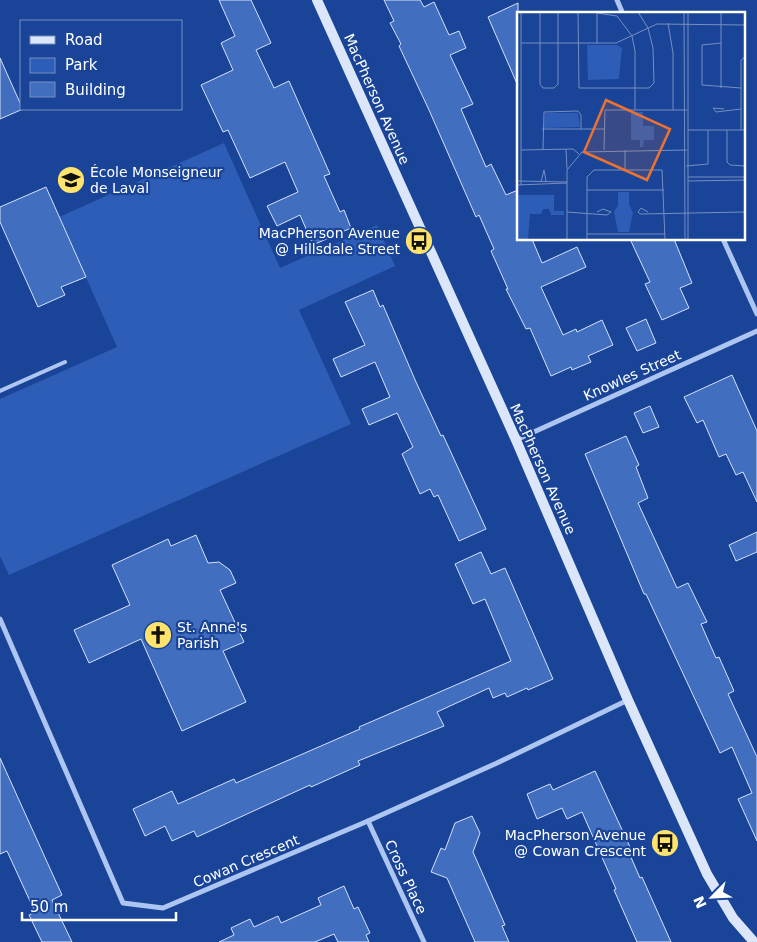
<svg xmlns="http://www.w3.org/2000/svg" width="757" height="942" viewBox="0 0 757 942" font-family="'DejaVu Sans',sans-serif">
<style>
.green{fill:#2d5db6}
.building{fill:#426ebf;stroke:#d4e2fc}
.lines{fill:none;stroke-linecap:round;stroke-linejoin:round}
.lane{stroke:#adc5f1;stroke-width:4}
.street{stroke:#adc5f1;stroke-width:5}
.secondary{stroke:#dbe6fb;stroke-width:10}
.labels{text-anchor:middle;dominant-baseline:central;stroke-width:4.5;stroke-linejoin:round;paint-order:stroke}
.street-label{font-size:14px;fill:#fff;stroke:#194498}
.poi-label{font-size:14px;fill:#fff;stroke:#194498;text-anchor:start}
.inset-road{fill:none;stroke:#758fc1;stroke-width:1}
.view{fill:#eb7230;fill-opacity:0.15;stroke:#eb7230;stroke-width:2.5}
.inset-edge{fill:none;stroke:#fff;stroke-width:2.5}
</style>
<rect width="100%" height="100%" fill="#194498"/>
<path class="green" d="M224,143l56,125 97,-43 18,41 -96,44 52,114 -342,151 -9,-19v-157l117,-52 -58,-130z"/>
<g class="building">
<path d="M219,0h32l20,43 -15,7 18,38 15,-7 41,93 -6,2 16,36 4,-2 7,18 -38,17 -13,-30 -23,11 -10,-20 31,-14 -13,-30 -35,16 -22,-48 -5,2 -22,-47 32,-15 -12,-27 14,-7z"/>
<path d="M384,0h36l4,7 10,-5 15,33 10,-4 7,17 -16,7 23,49 -12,5 25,58 5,-3 15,31 12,-5v49h14l10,24 35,-16 9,20 -45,20 22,48 13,-6 1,3 25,-12 11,25 -25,11 3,6 -19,8 -1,-3 -20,9 -21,-48 -4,1 -20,-40h2l-17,-38 3,-2 -15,-34 -3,2 -47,-107 -30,-64 2,-2 -11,-21 4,-2z"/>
<path d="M518,3v83l-30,-69z"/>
<path d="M0,58l21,47v4h2l-23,10z"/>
<path d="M46,187l40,90 -25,10 4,8 -27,12 -38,-85v-15z"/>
<path d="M630,239h44l18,44 -12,5 9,20 -27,12 -17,-36 5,-2z"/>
<path d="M373,290l7,17 3,-2 33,77 25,54 2,-1 43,94 -27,12 -21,-46 -4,2 -4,-8 -10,5 -18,-40 11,-7 -16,-34 -28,12 -7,-16 28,-12 -15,-35 -34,15 -8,-18 32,-14 -20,-43z"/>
<path d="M646,319l10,24 -19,8 -11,-23z"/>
<path d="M732,375l25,56v71l-14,-30 -7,3 -10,-21 -7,3 -16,-37 -6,3 -13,-26z"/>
<path d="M650,406l9,21 -16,6 -9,-20z"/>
<path d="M626,436l13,29 -3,2 12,31 -10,5 39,85 11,-5 19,39 -6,2 15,34 3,-1 15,34 -6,3 29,63v84l-19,-42 14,-6 -20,-46 -12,6 -74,-159h-2l-59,-140z"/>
<path d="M757,532v20l-21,9 -7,-16z"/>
<path d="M196,535l12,28 11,-1 11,8 6,13 -16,7 24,52 -21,9 23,51 -64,29 -41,-92 -52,24 -15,-33 56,-25 -18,-40 56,-26 3,7z"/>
<path d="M481,552l10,22 14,-6 48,111 -25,11 -1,-2 -20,9 -2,-4 -12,5 -4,-10 -52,24 7,14 -86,35 2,4 -49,22 -1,-2 -113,52 -3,-6 -22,10 -7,-15 -20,10 -12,-27 39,-18 6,13 56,-25 2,4 124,-54 -1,-2 152,-66 -26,-62 -12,5 -18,-40z"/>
<path d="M0,758l62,137 -10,5 20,42h-30l-13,-27 6,-3 -28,-61 -7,3z"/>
<path d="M595,771l35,76 -3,1 13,30 2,-1 29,65h-34l-23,-52 2,-1 -34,-77 -15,7 -5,-11 -25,11 -10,-25 23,-10 3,6z"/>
<path d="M472,816l8,17 -7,19 32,73 -3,1 7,16h-34l-28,-64 -16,-6 10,-24 4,2 10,-27z"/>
<path d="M344,886l10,23 4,-2 12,26 -4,2 3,7h-31l-4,-8 -19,8h-96l15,-7 -3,-7 19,-9 4,8 24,-11 3,7 40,-18 -3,-7z"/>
</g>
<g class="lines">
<path class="lane" d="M0,391l65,-29"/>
<g class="street">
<path d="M617,0l6,14"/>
<path d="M723,239l34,75"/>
<path d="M516,440l241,-109"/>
<path d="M0,619l123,284 40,5 205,-87 129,-58 131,-63"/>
<path d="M368,821l56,121"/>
</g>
<path class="secondary" d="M317,0l199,440 112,260 79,174 26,44 21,24"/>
</g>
<defs>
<symbol id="school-disc" viewBox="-11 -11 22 22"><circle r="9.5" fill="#ffe36d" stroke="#194498"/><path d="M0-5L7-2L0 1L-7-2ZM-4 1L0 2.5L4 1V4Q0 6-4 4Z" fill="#111"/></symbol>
<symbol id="bus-disc" viewBox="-11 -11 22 22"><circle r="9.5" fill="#ffe36d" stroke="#194498"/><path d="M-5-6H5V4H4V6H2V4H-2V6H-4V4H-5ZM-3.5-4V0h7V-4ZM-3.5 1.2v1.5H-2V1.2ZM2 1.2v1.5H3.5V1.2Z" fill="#111"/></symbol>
<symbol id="church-disc" viewBox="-11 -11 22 22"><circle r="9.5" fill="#ffe36d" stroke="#194498"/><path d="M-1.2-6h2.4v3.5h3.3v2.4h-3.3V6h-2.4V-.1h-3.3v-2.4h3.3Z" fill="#111"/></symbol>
</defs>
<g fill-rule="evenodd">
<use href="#school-disc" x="55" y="164" width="32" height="32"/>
<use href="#bus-disc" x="403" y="225" width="32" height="32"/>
<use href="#church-disc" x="142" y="619" width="32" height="32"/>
<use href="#bus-disc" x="649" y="827" width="32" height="32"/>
</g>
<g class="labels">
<g class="street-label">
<text transform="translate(377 99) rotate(66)">MacPherson Avenue</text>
<text transform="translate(632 375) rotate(-24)">Knowles Street</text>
<text transform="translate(543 469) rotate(66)">MacPherson Avenue</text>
<text transform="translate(246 861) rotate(-23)">Cowan Crescent</text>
<text transform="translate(406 877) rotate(65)">Cross Place</text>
</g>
<g class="poi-label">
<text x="90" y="172">École Monseigneur<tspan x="90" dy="16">de Laval</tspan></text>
<text x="400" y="233" text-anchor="end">MacPherson Avenue<tspan x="400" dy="16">@ Hillsdale Street</tspan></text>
<text x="177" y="627">St. Anne's<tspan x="177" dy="16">Parish</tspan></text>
<text x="646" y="835" text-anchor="end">MacPherson Avenue<tspan x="646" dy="16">@ Cowan Crescent</tspan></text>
</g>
</g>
<g transform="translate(517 12)">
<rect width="228" height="228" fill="#194498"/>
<path d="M70,33h30l5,3 -3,31 -31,1zM114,100h12v14h11v14h-10l-1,7h-3v-7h-9zM28,101h33l2,14 -36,1zM101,180h11v12l4,9 -4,19h-11l-4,-20 4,-7zM0,183h37v16h10v4h-13l-2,-6h-6l-2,5h-11l-2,25h-11z" fill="#2d5db6"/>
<path class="inset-road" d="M4,0v173M23,0v72l3,4h11l4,-4v-72M61,0l1,76h70l5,-5 -1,-35 -5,-20 -10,-16M167,0l1,227M204,0v76M80,1l20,3 15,20 3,15v59M151,11l5,30v57M4,31h95l41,-19 88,1M80,31v-31M204,31l-19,2v40l39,3M207,97l-11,-1 3,4 25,-3M25,117h62M171,118h57M210,118v32l3,3 15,1M224,118v-70l4,-3M26,137l1,-37 34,-1 3,4v14M49,137l1,20M4,138l52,-1 6,5M87,138l1,-40h82M108,138v20M169,154l22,-2v-34M171,165h57M0,169l50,1M171,169l57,-1M24,170l3,-12 2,11M0,173l50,-2M70,178h77M50,200l40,3 4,-3 -8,-3 -6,3M131,200l-7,-4 -3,4 2,2 105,-2M70,222h78M50,227v-69l15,-18 105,-2M70,227v-62l7,-7h68l3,69M171,227v-227"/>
<path class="view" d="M89,88l64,29 -23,51 -63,-28z"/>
<rect width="228" height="228" class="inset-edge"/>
</g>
<rect x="20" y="20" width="162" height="90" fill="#194498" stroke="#758fc1"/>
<rect x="30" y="36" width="25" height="8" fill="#dbe6fb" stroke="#758fc1"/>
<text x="65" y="45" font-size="15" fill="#ffffff">Road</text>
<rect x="30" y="58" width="25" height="15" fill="#2d5db6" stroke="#758fc1"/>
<text x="65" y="70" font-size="15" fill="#ffffff">Park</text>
<rect x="30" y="82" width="25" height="15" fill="#426ebf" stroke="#758fc1"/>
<text x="65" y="95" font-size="15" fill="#ffffff">Building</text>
<g transform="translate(712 897) rotate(246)" stroke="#194498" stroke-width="4" paint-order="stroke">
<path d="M0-4L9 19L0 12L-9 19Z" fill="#ffffff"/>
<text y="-8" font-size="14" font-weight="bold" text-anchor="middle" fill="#ffffff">N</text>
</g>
<path d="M22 912v8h154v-8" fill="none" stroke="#ffffff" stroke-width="2.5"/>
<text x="30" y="912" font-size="15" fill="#ffffff" stroke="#194498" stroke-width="4" paint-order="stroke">50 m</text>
</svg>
